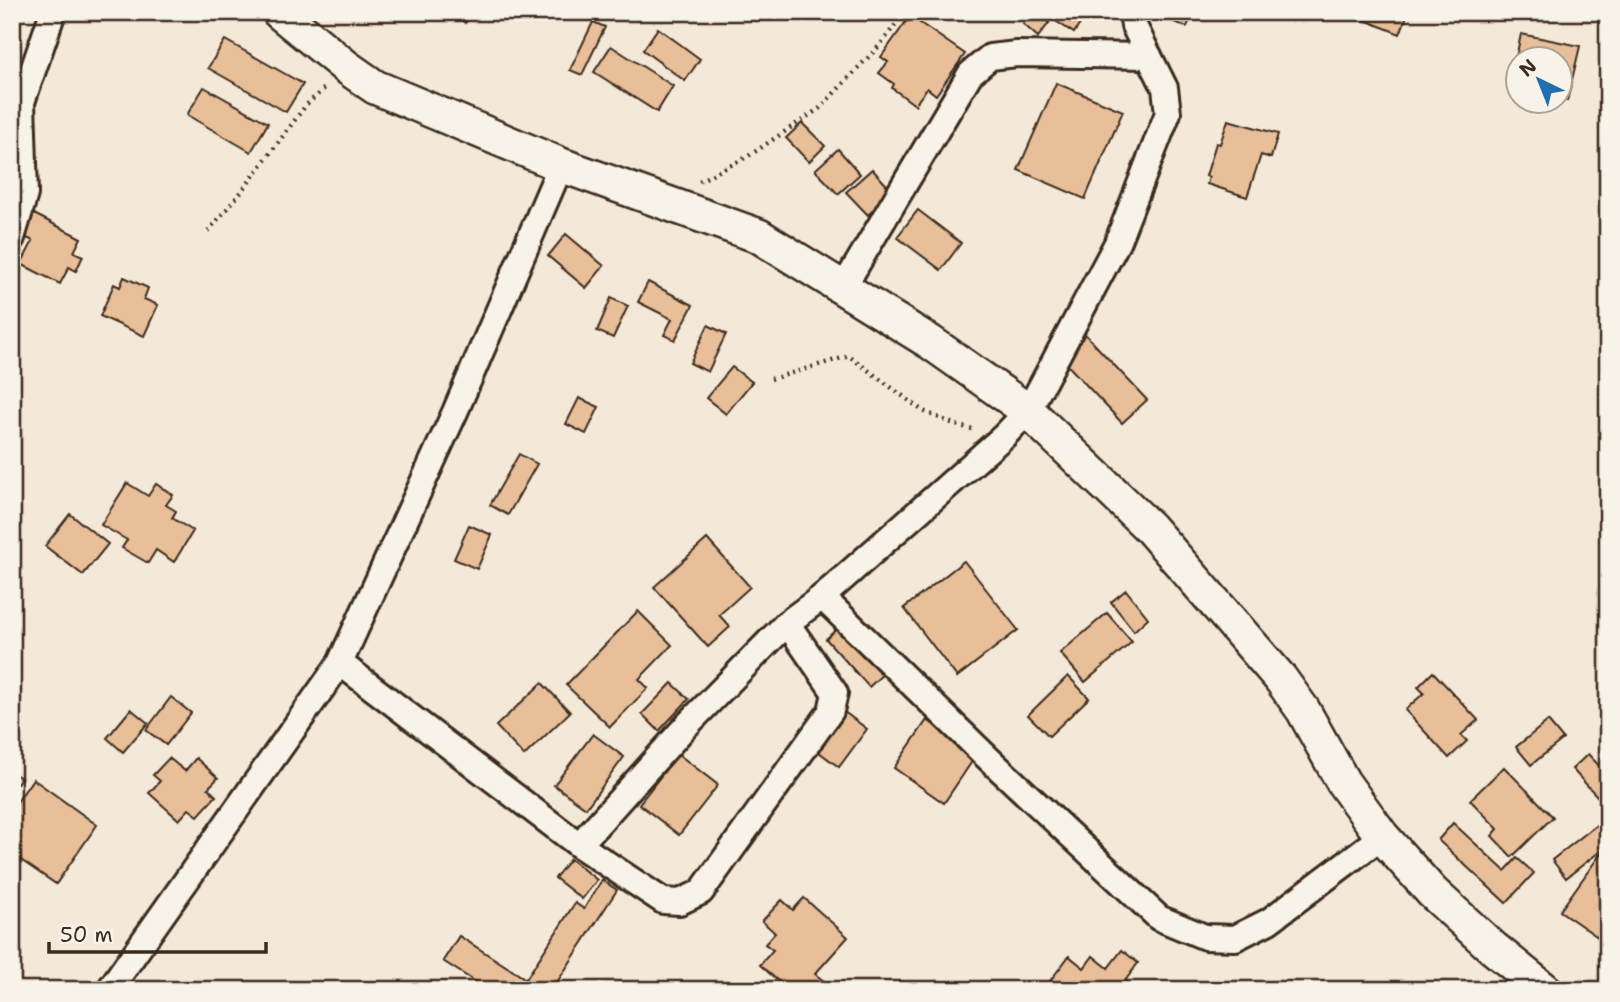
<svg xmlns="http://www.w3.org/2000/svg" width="1620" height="1002" viewBox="0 0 1620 1002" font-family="'Shantell Sans',sans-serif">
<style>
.building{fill:#e9bf99;stroke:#3b2a1e;stroke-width:2}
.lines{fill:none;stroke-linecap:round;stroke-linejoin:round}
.street-casing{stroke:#3b2a1e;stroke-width:30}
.secondary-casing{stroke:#3b2a1e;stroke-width:38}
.path{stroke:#3b2a1e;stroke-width:4.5;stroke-dasharray:2 5;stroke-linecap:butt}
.street{stroke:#f7f3e8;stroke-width:24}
.secondary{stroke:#f7f3e8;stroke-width:33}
</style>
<rect width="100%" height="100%" fill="#f4e9d8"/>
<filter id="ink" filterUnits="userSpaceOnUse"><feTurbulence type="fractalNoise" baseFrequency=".0143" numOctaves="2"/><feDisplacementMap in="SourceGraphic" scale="14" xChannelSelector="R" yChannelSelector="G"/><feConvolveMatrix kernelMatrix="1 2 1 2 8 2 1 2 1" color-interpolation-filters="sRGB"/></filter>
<g filter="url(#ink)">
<g class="building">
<path d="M454,12h21l-10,11z"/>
<path d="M1034,12h3l12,11 -11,14 -15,-13z"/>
<path d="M1050,12h38l-14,21 -26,-17z"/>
<path d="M1148,12h45l-6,15z"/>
<path d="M1344,12h63l1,1 -8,21z"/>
<path d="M910,16l55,38 -29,41 -9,-7 -12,17 -23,-17 2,-4 -15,-11 9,-11 -7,-5z"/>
<path d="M593,22l12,5 -23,48 -12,-5z"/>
<path d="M658,28l42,31 -15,22 -42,-31z"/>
<path d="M1521,34l59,12 -13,55 -7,-1v-40h-42v19l-6,-2z"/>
<path d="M225,40l78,44 -17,28 -78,-44z"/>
<path d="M611,46l62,40 -16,26 -63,-40z"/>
<path d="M1056,83l67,28 -38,88 -67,-29z"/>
<path d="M204,87l64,36 -17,29 -64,-37z"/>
<path d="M1228,120l50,14 -7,24 -10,-3 -14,42 -40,-13 2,-7 -3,-1 10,-33 4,1z"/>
<path d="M802,123l23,23 -16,16 -23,-24z"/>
<path d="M838,149l22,25 -22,20 -23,-24z"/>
<path d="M872,169l21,23 -25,23 -22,-23z"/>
<path d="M918,210l43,33 -20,27 -44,-33z"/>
<path d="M34,214l47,24 -7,14 9,4 -7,15 -7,-4 -9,17 -39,-20 12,-23 -10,-5z"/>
<path d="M566,234l38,32 -18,22 -38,-32z"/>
<path d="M124,277l24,11 -4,11 14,6 -14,31 -44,-20 14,-32 6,3z"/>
<path d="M648,282l45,23 -18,35 -11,-5 8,-16 -34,-17z"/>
<path d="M611,298l17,8 -15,32 -16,-7z"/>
<path d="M708,325l18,9 -18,38 -18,-9z"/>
<path d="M1083,332l64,68 -25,23 -63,-67z"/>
<path d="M732,367l20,15 -26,32 -20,-16z"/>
<path d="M579,398l20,9 -13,27 -20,-10z"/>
<path d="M519,454l18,10 -29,51 -18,-10z"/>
<path d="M127,483l21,13 8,-12 17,11 -7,10 10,6 -4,7 21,13 -19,31 -18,-12 -8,13 -26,-15 5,-8 -26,-15z"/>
<path d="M70,514l38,30 -25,31 -38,-29z"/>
<path d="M469,525l23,10 -15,34 -23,-10z"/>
<path d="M707,539l43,48 -31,28 11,12 -22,20 -54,-60z"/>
<path d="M964,561l54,69 -61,47 -53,-69z"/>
<path d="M1126,590l22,28 -14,13 -23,-29z"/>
<path d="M638,611l34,34 -33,34 9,9 -38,39 -44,-42z"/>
<path d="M1107,613l25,29 -47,40 -25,-29z"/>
<path d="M842,624l43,48 -16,15 -43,-48z"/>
<path d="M1433,672l45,48 -17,15 6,6 -18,17 -44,-48 19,-17 -6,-6z"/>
<path d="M1068,676l21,22 -40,38 -21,-21z"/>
<path d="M542,683l28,29 -46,44 -28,-30z"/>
<path d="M672,683l17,16 -30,32 -17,-17z"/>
<path d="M171,697l20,16 -25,32 -20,-15z"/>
<path d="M839,708l28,21 -28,38 -28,-21z"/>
<path d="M131,709l17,14 -25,29 -16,-14z"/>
<path d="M927,720l50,34 -33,49 -50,-35z"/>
<path d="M1548,721l15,18 -32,26 -15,-18z"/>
<path d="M593,734l31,23 -38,51 -32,-23z"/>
<path d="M678,754l40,31 -39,50 -40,-31z"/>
<path d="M1588,754l20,21v33l-36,-39z"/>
<path d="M169,758l16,13 11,-13 22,20 -10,10 8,8 -18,20 -9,-7 -10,11 -30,-27 11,-12 -7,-6z"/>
<path d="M1504,767l49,50 -41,40 -20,-21 6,-7 -28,-29z"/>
<path d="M12,772l9,6 -9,12z"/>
<path d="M33,779l64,46 -41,59 -44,-30v-45z"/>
<path d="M1608,816v29l-42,33 -14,-18z"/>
<path d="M1453,823l52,48 12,-13 17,15 -28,30 -68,-63z"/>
<path d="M1601,853l7,4v87l-48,-33z"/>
<path d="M570,859l27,21 -15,19 -27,-21z"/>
<path d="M602,880l15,10 -65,100h-64l-45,-29 16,-25 67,43 49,-76 9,6z"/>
<path d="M804,898l44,39 -33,37 10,8 -6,8h-18l-8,-8 -6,7 -27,-24 13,-15 -8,-6 10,-11 -13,-12 20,-21 11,10z"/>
<path d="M1122,950l16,13 -13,18 5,4 -3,5h-74l-6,-5 22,-29 15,12 9,-12 15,12z"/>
</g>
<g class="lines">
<defs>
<g id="street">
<path d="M12,238l13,-44 -3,-92 31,-90"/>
<path d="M843,288l127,-214 20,-17 27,-3 132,2"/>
<path d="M822,597l168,163 169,158 46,19 30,1 34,-17 113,-85"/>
<path d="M340,663l239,182 84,56 17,1 21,-10 130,-181 4,-18 -48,-70"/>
<path d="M579,845l107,-119 101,-103 35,-26 182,-161 24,-25 89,-168 51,-130 -3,-25 -31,-62 -2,-14"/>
<path d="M109,990l231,-327 115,-251 106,-247"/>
</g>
<path id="secondary" d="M279,12l66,54 30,21 186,78 198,71 171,106 98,69 122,117 130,150 23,32 40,72 39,54 50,56 60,55 53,43"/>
</defs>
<use href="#street" class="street-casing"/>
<use href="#secondary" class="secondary-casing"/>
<g class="path">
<path d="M699,181l48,-24 73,-49 61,-64 24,-32"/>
<path d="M208,231l35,-41 63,-85 20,-18"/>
<path d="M771,379l78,-23 74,55 33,14 16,4"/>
</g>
<use href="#street" class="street"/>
<use href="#secondary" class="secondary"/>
</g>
</g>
<rect width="1620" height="1002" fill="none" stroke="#f7f3e8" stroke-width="42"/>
<rect x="21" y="21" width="1578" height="960" fill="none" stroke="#3b2a1e" stroke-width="2.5" filter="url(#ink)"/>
<g transform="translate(1539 80) rotate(317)"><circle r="33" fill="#f7f3e8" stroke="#aca397" stroke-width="2"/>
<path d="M0-5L12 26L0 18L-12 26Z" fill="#1f6fb2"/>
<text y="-10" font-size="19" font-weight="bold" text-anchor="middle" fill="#3b2a1e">N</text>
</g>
<path d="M49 942v10h217v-10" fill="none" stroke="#3b2a1e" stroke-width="3.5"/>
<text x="60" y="942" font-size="21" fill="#3b2a1e" stroke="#f7f3e8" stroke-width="5" paint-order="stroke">50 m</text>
</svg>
